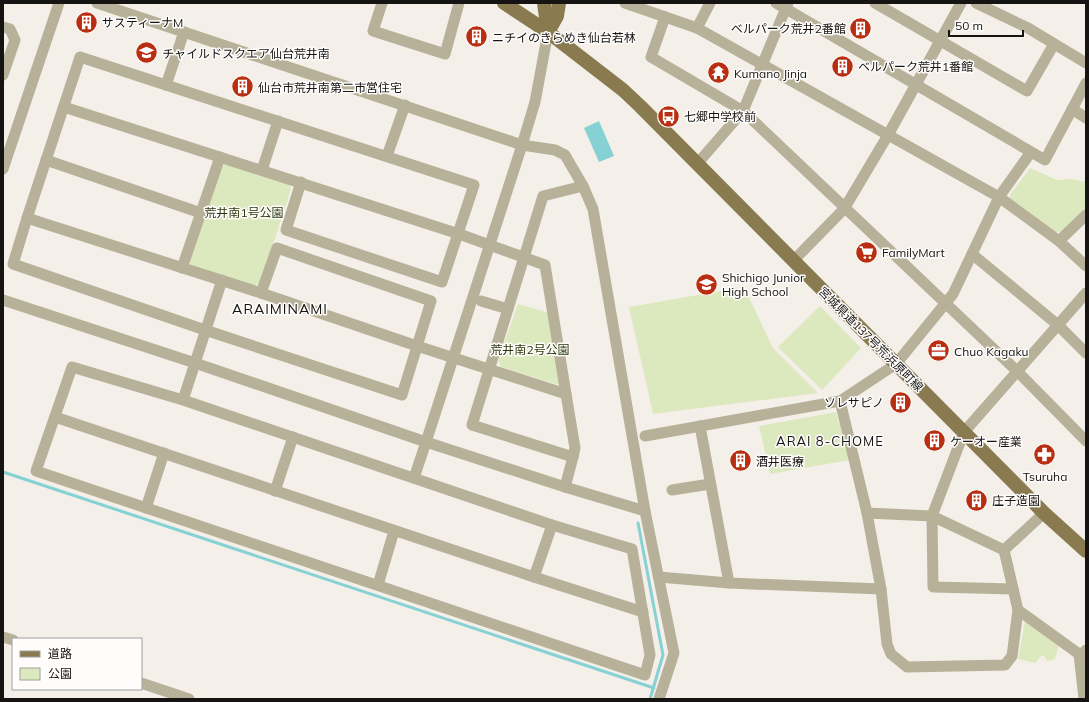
<svg xmlns="http://www.w3.org/2000/svg" width="1089" height="702" viewBox="0 0 1089 702" font-family="Mulish,'Noto Sans JP',sans-serif">
<style>
.green{fill:#dce9be}
.water{fill:#85d1d3}
.lines{fill:none;stroke-linecap:round;stroke-linejoin:round}
.stream{stroke:#85d1d3;stroke-width:3}
.minor{stroke:#b8b199;stroke-width:11}
.major{stroke:#897b4f;stroke-width:14}
.labels{text-anchor:middle;dominant-baseline:central;stroke-width:3;stroke-linejoin:round;paint-order:stroke}
.poi-label{font-size:12px;fill:#161412;stroke:#fefdfc;text-anchor:start}
.park-label{font-size:12px;fill:#2e380f;stroke:#fefdfc}
.street-label{font-size:12px;fill:#161412;stroke:#fefdfc}
.neighbourhood-label{font-size:13px;letter-spacing:1px;fill:#161412;stroke:#fefdfc}
.quarter-label{font-size:14px;letter-spacing:1px;fill:#161412;stroke:#fefdfc}
</style>
<rect width="100%" height="100%" fill="#f4f0e9"/>
<g class="green">
<path d="M228,164l61,19 2,6 -30,93 -7,4 -62,-18 -3,-8 30,-93z"/>
<path d="M1030,168l27,12 15,-1 14,3v26l-24,24h-9l-43,-31v-6z"/>
<path d="M744,287l29,61 45,45 -165,21 -24,-107z"/>
<path d="M518,304l31,9 13,69 -3,3 -58,-18 -3,-7z"/>
<path d="M820,306l41,42 -39,42 -44,-43z"/>
<path d="M836,412l14,48 -80,14 -11,-48z"/>
<path d="M1025,621l34,24 -4,14 -8,2 -3,-5h-3l-6,7 -17,-4z"/>
</g>
<path class="water" d="M599,121l15,35 -15,6 -15,-34z"/>
<g class="lines">
<g class="stream">
<path d="M3,472l651,216"/>
<path d="M638,523l25,132 -13,44"/>
</g>
<g class="minor">
<path d="M97,3l425,142 33,5 10,5 18,31 10,23 52,302 29,142 -15,46"/>
<path d="M382,3l-9,28 72,23 14,-51"/>
<path d="M625,3l72,25 302,169 60,44 27,25"/>
<path d="M776,3l269,157 41,-77"/>
<path d="M875,3l152,88 27,-47"/>
<path d="M976,3l52,25 58,35"/>
<path d="M665,17l-14,40 92,54 275,261 68,69"/>
<path d="M3,27l7,2 5,11 -12,35"/>
<path d="M697,28l13,-25"/>
<path d="M184,32l-18,53 -86,-28 -53,161 -14,46 192,66 197,65 29,-94 -154,-53 -16,45 156,53 149,48 9,54 -2,9"/>
<path d="M548,32l-13,70 -13,43 -96,297 139,45 80,24"/>
<path d="M166,85l308,100 -32,97 -156,-52 15,-48"/>
<path d="M64,107l395,127 86,31 21,129"/>
<path d="M1072,109l14,9"/>
<path d="M387,156l18,-51"/>
<path d="M46,160l155,53"/>
<path d="M697,164l46,-53 45,-108"/>
<path d="M3,169l56,-166"/>
<path d="M262,170l16,-49"/>
<path d="M27,218l234,75"/>
<path d="M1059,241l27,-26"/>
<path d="M972,254l86,71 28,28"/>
<path d="M794,260l50,-51 44,-74 73,-132"/>
<path d="M182,268l38,-111"/>
<path d="M3,300l192,63 231,79 -12,36"/>
<path d="M481,301l27,8"/>
<path d="M183,400l369,125 80,24 18,106 -5,20 -609,-204 36,-104 111,33 39,-120"/>
<path d="M840,401l27,112 14,76 6,55 4,10 16,13 98,-2 7,-9 6,-46"/>
<path d="M55,417l479,160 109,35"/>
<path d="M700,426l29,157"/>
<path d="M645,436l195,-35 56,-37 57,-70 46,-97 32,-45"/>
<path d="M565,487l8,-30 -101,-32 71,-229 40,-10"/>
<path d="M672,490l38,-6"/>
<path d="M275,491l18,-54"/>
<path d="M146,508l18,-55"/>
<path d="M867,513l65,3 72,34"/>
<path d="M1044,513l-40,37 14,60 61,44 4,-1 3,-3"/>
<path d="M534,577l18,-52"/>
<path d="M659,577l70,6 152,6"/>
<path d="M378,585l16,-54"/>
<path d="M1013,589l-80,-2 -1,-71 32,-84 122,-139"/>
<path d="M3,637l10,3"/>
<path d="M1079,654l5,45"/>
<path d="M141,683l48,16"/>
</g>
<g class="major">
<path d="M504,3l44,29 75,58 17,16 404,407 42,38"/>
<path d="M544,3l4,29"/>
<path d="M548,32l9,-16 2,-13"/>
</g>
</g>
<defs>
<symbol id="building-disc" viewBox="-11 -11 22 22"><circle r="9.5" fill="#b92e10" stroke="#fefdfc"/><path d="M-4-6H4V6H1V3H-1V6H-4ZM-2.5-4.3h1.7v1.8h-1.7ZM.8-4.3h1.7v1.8H.8ZM-2.5-1h1.7V.8h-1.7ZM.8-1h1.7V.8H.8Z" fill="#fff"/></symbol>
<symbol id="school-disc" viewBox="-11 -11 22 22"><circle r="9.5" fill="#b92e10" stroke="#fefdfc"/><path d="M0-5L7-2L0 1L-7-2ZM-4 1L0 2.5L4 1V4Q0 6-4 4Z" fill="#fff"/></symbol>
<symbol id="temple-disc" viewBox="-11 -11 22 22"><circle r="9.5" fill="#b92e10" stroke="#fefdfc"/><path d="M0-6L5-2H3V0L6.5 2.5H4V6H1.5V3h-3V6H-4V2.5H-6.5L-3 0V-2H-5Z" fill="#fff"/></symbol>
<symbol id="bus-disc" viewBox="-11 -11 22 22"><circle r="9.5" fill="#b92e10" stroke="#fefdfc"/><path d="M-5-6H5V4H4V6H2V4H-2V6H-4V4H-5ZM-3.5-4V0h7V-4ZM-3.5 1.2v1.5H-2V1.2ZM2 1.2v1.5H3.5V1.2Z" fill="#fff"/></symbol>
<symbol id="supermarket-disc" viewBox="-11 -11 22 22"><circle r="9.5" fill="#b92e10" stroke="#fefdfc"/><path d="M-6-5.5h2.5l.6 2H6L4.5 2H-2.5L-4.4-4H-6ZM-1.5 3.2a1.3 1.3 0 1 0 .1 0ZM3 3.2a1.3 1.3 0 1 0 .1 0Z" fill="#fff"/></symbol>
<symbol id="office-disc" viewBox="-11 -11 22 22"><circle r="9.5" fill="#b92e10" stroke="#fefdfc"/><path d="M-6-3h4V-5.5h4V-3h4V5H-6ZM-1-4.5V-3h2v-1.5ZM-6 0V1H6V0Z" fill="#fff"/></symbol>
<symbol id="pharmacy-disc" viewBox="-11 -11 22 22"><circle r="9.5" fill="#b92e10" stroke="#fefdfc"/><path d="M-2-6h4v4h4v4h-4v4h-4v-4h-4v-4h4Z" fill="#fff"/></symbol>
</defs>
<g fill-rule="evenodd">
<use href="#building-disc" x="74" y="10" width="25" height="25"/>
<use href="#building-disc" x="848" y="16" width="25" height="25"/>
<use href="#building-disc" x="464" y="24" width="25" height="25"/>
<use href="#school-disc" x="134" y="40" width="25" height="25"/>
<use href="#building-disc" x="830" y="54" width="25" height="25"/>
<use href="#temple-disc" x="706" y="60" width="25" height="25"/>
<use href="#building-disc" x="230" y="74" width="25" height="25"/>
<use href="#bus-disc" x="656" y="104" width="25" height="25"/>
<use href="#supermarket-disc" x="854" y="240" width="25" height="25"/>
<use href="#school-disc" x="694" y="272" width="25" height="25"/>
<use href="#office-disc" x="926" y="338" width="25" height="25"/>
<use href="#building-disc" x="888" y="390" width="25" height="25"/>
<use href="#building-disc" x="922" y="428" width="25" height="25"/>
<use href="#pharmacy-disc" x="1032" y="442" width="25" height="25"/>
<use href="#building-disc" x="728" y="448" width="25" height="25"/>
<use href="#building-disc" x="964" y="488" width="25" height="25"/>
</g>
<g class="labels">
<g class="poi-label">
<text x="102" y="22">サスティーナM</text>
<text x="846" y="28" text-anchor="end">ベルパーク荒井2番館</text>
<text x="492" y="37">ニチイのきらめき仙台若林</text>
<text x="162" y="53">チャイルドスクエア仙台荒井南</text>
<text x="858" y="66">ベルパーク荒井1番館</text>
<text x="734" y="73">Kumano Jinja</text>
<text x="258" y="87">仙台市荒井南第二市営住宅</text>
<text x="684" y="116">七郷中学校前</text>
<text x="882" y="252">FamilyMart</text>
<text x="722" y="277">Shichigo Junior<tspan x="722" dy="14">High School</tspan></text>
<text x="954" y="351">Chuo Kagaku</text>
<text x="884" y="402" text-anchor="end">ソレサピノ</text>
<text x="950" y="441">ケーオー産業</text>
<text x="756" y="461">酒井医療</text>
<text x="1045" y="476" text-anchor="middle">Tsuruha</text>
<text x="992" y="500">庄子造園</text>
</g>
<g class="park-label">
<text x="244" y="212">荒井南1号公園</text>
<text x="530" y="349">荒井南2号公園</text>
</g>
<g class="street-label">
<text transform="translate(871 339) rotate(45)">宮城県道137号荒浜原町線</text>
</g>
<g class="neighbourhood-label">
<text x="830" y="441">ARAI 8-CHOME</text>
</g>
<g class="quarter-label">
<text x="280" y="309">ARAIMINAMI</text>
</g>
</g>
<rect width="1089" height="702" fill="none" stroke="#161412" stroke-width="8"/>
<rect x="12" y="638" width="130" height="52" fill="#fefdfc" stroke="#a1a09e"/>
<rect x="20" y="651" width="20" height="6" fill="#897b4f" stroke="#a1a09e"/>
<text x="48" y="658" font-size="12" fill="#161412">道路</text>
<rect x="20" y="668" width="20" height="12" fill="#dce9be" stroke="#a1a09e"/>
<text x="48" y="678" font-size="12" fill="#161412">公園</text>
<path d="M949 30v6h74v-6" fill="none" stroke="#161412" stroke-width="2"/>
<text x="955" y="30" font-size="12" fill="#161412" stroke="#fefdfc" stroke-width="3" paint-order="stroke">50 m</text>
</svg>
